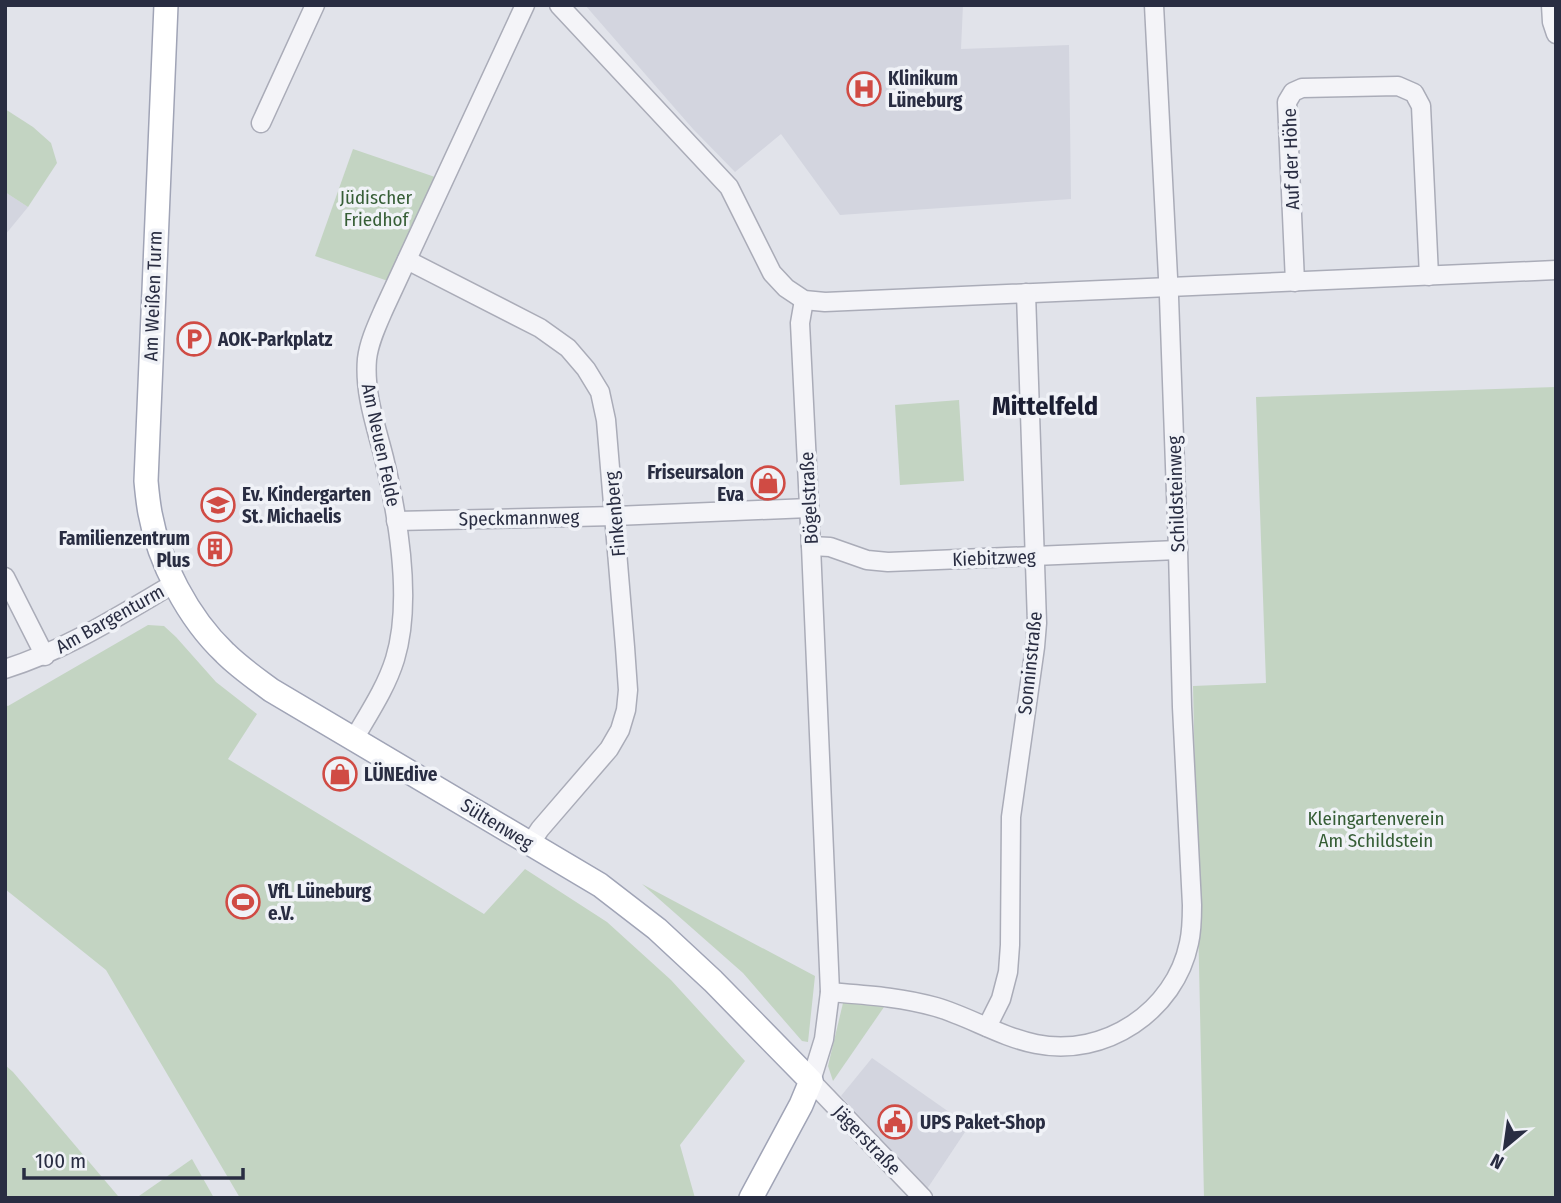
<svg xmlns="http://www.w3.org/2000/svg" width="1561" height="1203" viewBox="0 0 1561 1203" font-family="'Fira Sans Condensed',sans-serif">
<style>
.built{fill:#d3d5df}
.green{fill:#c3d4c2}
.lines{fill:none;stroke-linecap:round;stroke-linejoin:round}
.minor-casing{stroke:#aaacb8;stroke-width:21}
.major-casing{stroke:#a0a4b6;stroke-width:26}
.minor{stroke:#f4f4f8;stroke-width:18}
.major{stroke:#fff;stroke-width:23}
.labels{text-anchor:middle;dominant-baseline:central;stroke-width:7;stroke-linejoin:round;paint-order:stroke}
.poi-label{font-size:19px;font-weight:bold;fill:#292d42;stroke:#f0f2f7;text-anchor:start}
.street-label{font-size:19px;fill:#292d42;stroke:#f0f2f7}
.park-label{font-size:19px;fill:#365e36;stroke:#f0f2f7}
.district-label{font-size:26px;font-weight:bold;fill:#1b1e33;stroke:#f0f2f7}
</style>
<rect width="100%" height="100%" fill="#e1e3ea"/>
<g class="built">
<path d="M585,5h378l-2,44 108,-4 2,154 -231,16 -59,-81 -46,38 -42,-43z"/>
<path d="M5,192l23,15 -23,28z"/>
<path d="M872,1058l97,68 -42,63 -86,-93z"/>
</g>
<g class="green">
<path d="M5,109l28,18 18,16 6,20 -29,44 -23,-15z"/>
<path d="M353,149l82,28 -47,104 -73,-25z"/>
<path d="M1556,387v811h-352l-11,-512 73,-3 -10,-286z"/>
<path d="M959,400l5,81 -64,4 -5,-80z"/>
<path d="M148,625l16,1 12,11 40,45 41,32 -29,45 256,155 41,-45 82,53 64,58 74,81 -65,84 15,53h-455l-134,-228 -101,-81v-184l3,1z"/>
<path d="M642,884l173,92 -7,66 -6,-1 -59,-68z"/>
<path d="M849,1000l32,2 3,5 -51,74 -5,-15 15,-63z"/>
<path d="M5,1065l8,7 105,124 -2,2h-111z"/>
<path d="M192,1159l22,39h-74l-1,-2z"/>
</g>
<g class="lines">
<defs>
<g id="minor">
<path d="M559,5l170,182 43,86 14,15 18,12 21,2 731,-32"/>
<path d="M1551,5l1,17 4,12"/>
<path d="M261,123l54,-118"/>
<path d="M407,260l133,68 28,20 18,21 14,23 6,28 19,227 3,43 -2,20 -6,20 -11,19 -69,80 -10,15"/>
<path d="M1295,282l-8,-180 6,-10 9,-4 96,-2 16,7 7,13 8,170"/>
<path d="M804,300l-4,23 11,223 19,446 -6,47 -13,42 112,117"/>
<path d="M396,521l219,-5 194,-8"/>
<path d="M811,546l19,1 37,13 21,2 290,-12"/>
<path d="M5,577l40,79"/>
<path d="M5,669c61,-19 115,-54 170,-86"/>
<path d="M354,739c15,-26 32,-51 41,-80 18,-59 3,-142 -11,-201 -8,-32 -20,-65 -17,-99 2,-17 10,-34 17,-50l141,-304"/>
<path d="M830,992c36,3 71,5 106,15 34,10 65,30 100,37 69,14 139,-33 153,-101 3,-13 3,-25 3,-38l-10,-198 -4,-157 -9,-253 -15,-292"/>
<path d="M987,1027l14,-28 7,-27 2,-27 1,-128 24,-170 2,-24 -11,-330"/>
</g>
<path id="major" d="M166,5l-20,476c1,11 2,21 4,32 9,49 38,105 75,140 14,14 30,25 46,37l329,195 57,44 56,52 98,100 -10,24 -50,93"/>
</defs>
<use href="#minor" class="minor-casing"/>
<use href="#major" class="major-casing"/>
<use href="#minor" class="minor"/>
<use href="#major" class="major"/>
</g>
<defs>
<symbol id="hospital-ring" viewBox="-11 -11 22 22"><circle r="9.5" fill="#f0f2f7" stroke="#d04b44" stroke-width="1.5"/><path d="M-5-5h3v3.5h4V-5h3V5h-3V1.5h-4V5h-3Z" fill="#d04b44"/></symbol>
<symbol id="parking-ring" viewBox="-11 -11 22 22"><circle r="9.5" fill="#f0f2f7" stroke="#d04b44" stroke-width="1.5"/><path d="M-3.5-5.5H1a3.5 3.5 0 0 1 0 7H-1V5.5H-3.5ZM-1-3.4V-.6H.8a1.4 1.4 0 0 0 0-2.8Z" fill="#d04b44"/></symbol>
<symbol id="shop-ring" viewBox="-11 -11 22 22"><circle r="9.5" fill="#f0f2f7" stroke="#d04b44" stroke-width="1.5"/><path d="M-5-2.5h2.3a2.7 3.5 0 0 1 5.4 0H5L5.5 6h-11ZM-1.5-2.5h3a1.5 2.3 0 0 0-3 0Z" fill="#d04b44"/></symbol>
<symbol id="school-ring" viewBox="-11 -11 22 22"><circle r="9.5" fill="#f0f2f7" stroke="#d04b44" stroke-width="1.5"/><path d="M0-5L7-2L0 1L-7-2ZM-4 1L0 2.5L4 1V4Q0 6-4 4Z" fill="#d04b44"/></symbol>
<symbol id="building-ring" viewBox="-11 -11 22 22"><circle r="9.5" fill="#f0f2f7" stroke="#d04b44" stroke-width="1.5"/><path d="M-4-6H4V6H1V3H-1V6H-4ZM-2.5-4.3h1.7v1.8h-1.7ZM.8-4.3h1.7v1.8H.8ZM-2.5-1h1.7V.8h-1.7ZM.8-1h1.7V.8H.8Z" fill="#d04b44"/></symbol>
<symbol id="stadium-ring" viewBox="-11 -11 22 22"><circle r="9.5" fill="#f0f2f7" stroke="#d04b44" stroke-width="1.5"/><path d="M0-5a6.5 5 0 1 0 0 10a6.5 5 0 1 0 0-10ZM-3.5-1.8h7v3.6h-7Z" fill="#d04b44"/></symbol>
<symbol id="civic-ring" viewBox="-11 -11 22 22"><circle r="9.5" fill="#f0f2f7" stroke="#d04b44" stroke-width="1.5"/><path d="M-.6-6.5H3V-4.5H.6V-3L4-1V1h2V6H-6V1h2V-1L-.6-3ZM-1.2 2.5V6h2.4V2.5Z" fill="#d04b44"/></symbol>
</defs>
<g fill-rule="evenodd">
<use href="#hospital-ring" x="845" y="70" width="38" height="38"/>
<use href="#parking-ring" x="175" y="320" width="38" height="38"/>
<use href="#shop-ring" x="749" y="464" width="38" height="38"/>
<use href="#school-ring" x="199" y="486" width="38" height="38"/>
<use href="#building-ring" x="196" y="530" width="38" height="38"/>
<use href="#shop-ring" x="321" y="755" width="38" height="38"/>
<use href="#stadium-ring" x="224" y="883" width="38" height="38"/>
<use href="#civic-ring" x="876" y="1103" width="38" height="38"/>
</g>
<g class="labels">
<g class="poi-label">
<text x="888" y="78">Klinikum<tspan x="888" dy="22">Lüneburg</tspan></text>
<text x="218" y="339">AOK-Parkplatz</text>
<text x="744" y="472" text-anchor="end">Friseursalon<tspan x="744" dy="22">Eva</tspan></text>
<text x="242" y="494">Ev. Kindergarten<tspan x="242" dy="22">St. Michaelis</tspan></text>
<text x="190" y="538" text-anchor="end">Familienzentrum<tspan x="190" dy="22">Plus</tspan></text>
<text x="364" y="774">LÜNEdive</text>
<text x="268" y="891">VfL Lüneburg<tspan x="268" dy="22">e.V.</tspan></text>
<text x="920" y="1122">UPS Paket-Shop</text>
</g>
<g class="street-label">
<text transform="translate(1291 159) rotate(-92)">Auf der Höhe</text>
<text transform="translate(153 296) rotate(-88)">Am Weißen Turm</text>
<text transform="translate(381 445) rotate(78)">Am Neuen Felde</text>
<text transform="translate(1176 494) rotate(-92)">Schildsteinweg</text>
<text transform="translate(809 498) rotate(-93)">Bögelstraße</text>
<text transform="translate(615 514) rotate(-95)">Finkenberg</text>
<text transform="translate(519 518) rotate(-1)">Speckmannweg</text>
<text transform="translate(994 558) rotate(-2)">Kiebitzweg</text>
<text transform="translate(110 619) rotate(-29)">Am Bargenturm</text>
<text transform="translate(1030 663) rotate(-84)">Sonninstraße</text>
<text transform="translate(497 824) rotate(31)">Sültenweg</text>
<text transform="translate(867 1140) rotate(46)">Jägerstraße</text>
</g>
<g class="park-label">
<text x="376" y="197">Jüdischer<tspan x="376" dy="22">Friedhof</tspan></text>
<text x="1376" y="818">Kleingartenverein<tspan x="1376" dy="22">Am Schildstein</tspan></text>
</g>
<g class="district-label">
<text x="1045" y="406">Mittelfeld</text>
</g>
</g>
<rect width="1561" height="1203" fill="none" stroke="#292d42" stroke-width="14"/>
<g transform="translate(1505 1147) rotate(209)" stroke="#f0f2f7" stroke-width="5" paint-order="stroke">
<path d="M0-5L12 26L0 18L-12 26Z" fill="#292d42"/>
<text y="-10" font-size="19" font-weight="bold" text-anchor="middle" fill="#292d42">N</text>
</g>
<path d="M24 1168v10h219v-10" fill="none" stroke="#292d42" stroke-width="3.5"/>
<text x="35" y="1168" font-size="21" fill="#292d42" stroke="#f0f2f7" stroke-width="5" paint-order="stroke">100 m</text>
</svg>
